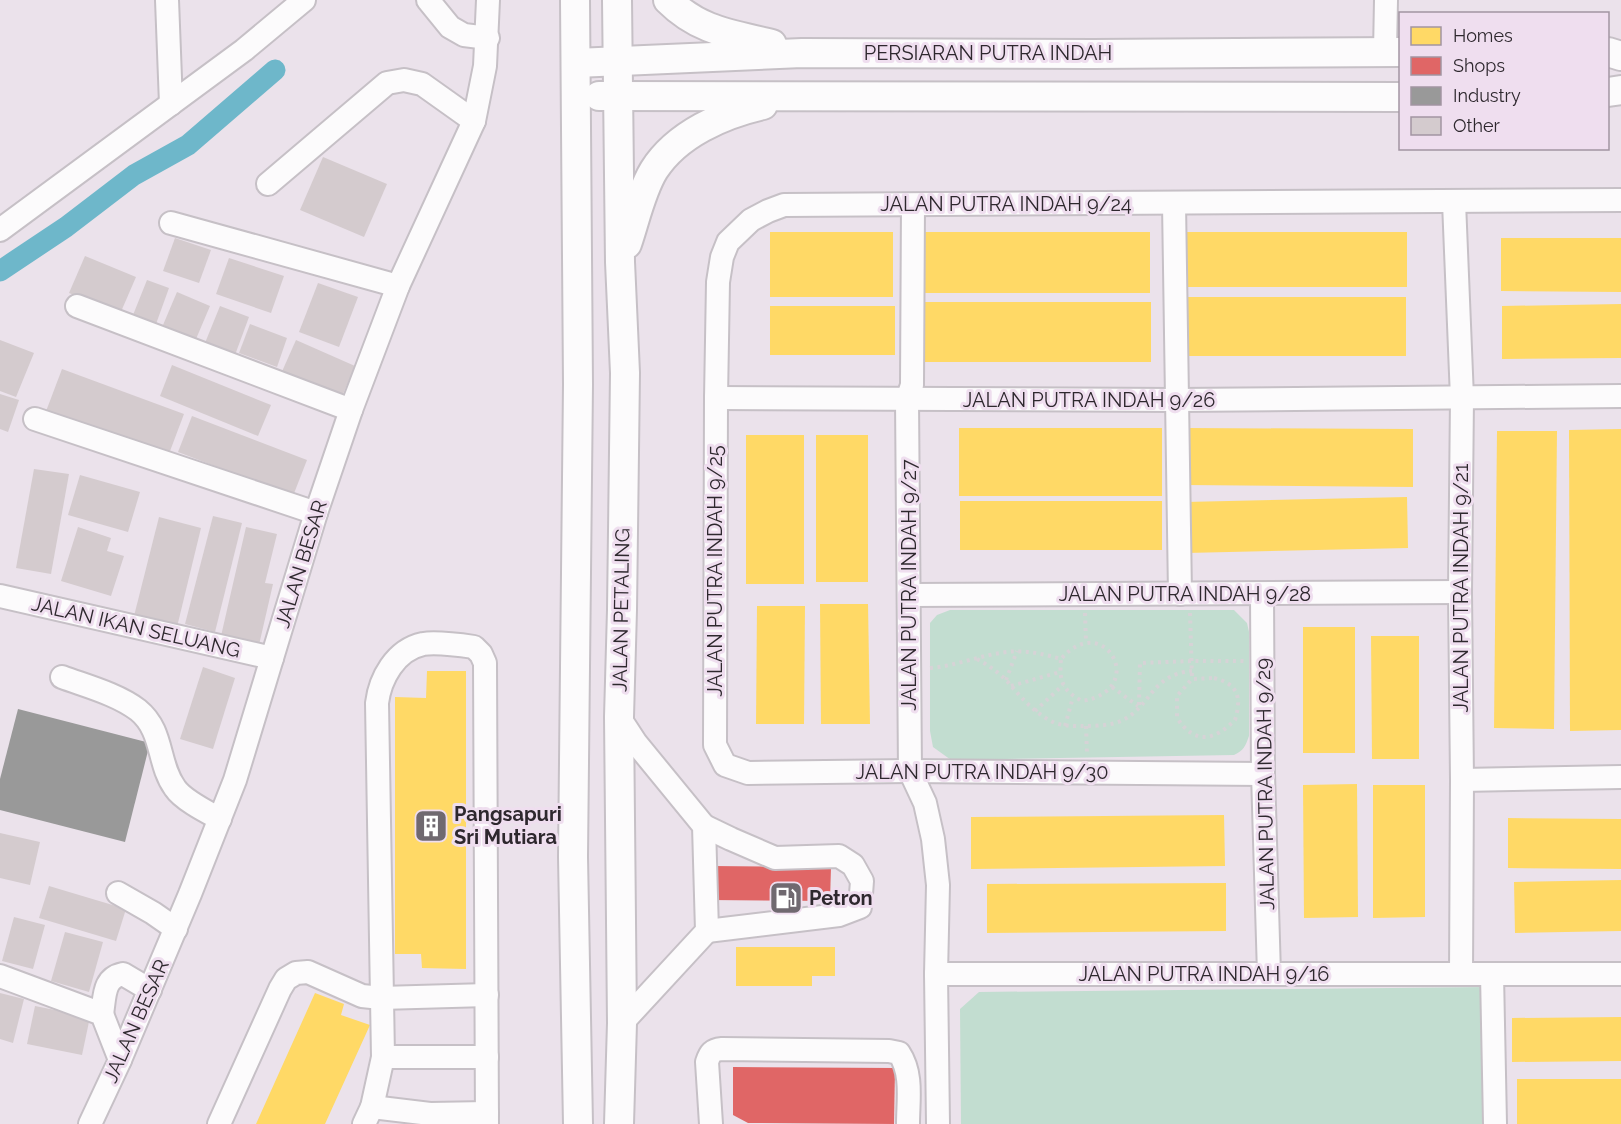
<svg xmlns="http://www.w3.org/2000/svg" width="1621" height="1124" viewBox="0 0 1621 1124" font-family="Raleway,sans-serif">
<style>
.green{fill:#c2ddd0}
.homes{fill:#ffd966}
.shops{fill:#e06666}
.industry{fill:#999}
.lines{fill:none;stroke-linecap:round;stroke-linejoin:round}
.canal{stroke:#6eb7ca;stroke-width:21}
.building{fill:#d4cbce}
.minor-casing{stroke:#c6c0c6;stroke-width:26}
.major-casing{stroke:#c6c0c6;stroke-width:32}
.path{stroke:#d6d3d6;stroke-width:4;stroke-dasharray:3 4.5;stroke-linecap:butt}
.minor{stroke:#fcfbfc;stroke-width:22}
.major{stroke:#fcfbfc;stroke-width:28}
.labels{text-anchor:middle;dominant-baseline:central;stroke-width:6;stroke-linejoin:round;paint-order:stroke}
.street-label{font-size:20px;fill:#2e282e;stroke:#efdeef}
.poi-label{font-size:20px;font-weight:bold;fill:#2e282e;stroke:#efdeef;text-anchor:start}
</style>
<rect width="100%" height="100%" fill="#ebe2eb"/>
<g class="green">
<path d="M950,610h284l13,13 2,9v104c-4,11 -5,14 -15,19l-283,5 -18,-13 -3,-16v-108l7,-8z"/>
<path d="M1488,987l-1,137h-526l-1,-115 19,-17z"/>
</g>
<g class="homes">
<rect x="770" y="232" width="123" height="65"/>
<rect x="922" y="232" width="228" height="61"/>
<rect x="1186" y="232" width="221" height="55"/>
<path d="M1501,238h120v54l-120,-1z"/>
<rect x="1186" y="297" width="220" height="59"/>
<rect x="922" y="302" width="229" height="60"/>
<path d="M1621,304v54l-119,1v-53z"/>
<rect x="770" y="306" width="125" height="49"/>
<rect x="959" y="428" width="203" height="68"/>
<path d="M1187,428l226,1v58l-227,-2z"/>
<path d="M1621,429v301l-51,1 -1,-301z"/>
<path d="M1497,431h60l-3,298 -60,-1z"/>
<rect x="746" y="435" width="58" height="149"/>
<rect x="816" y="435" width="52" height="147"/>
<path d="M1407,497l1,51 -222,5 -1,-51z"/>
<rect x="960" y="501" width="202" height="49"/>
<path d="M820,604h48l2,120h-49z"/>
<path d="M757,606h48l-1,118h-48z"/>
<rect x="1303" y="627" width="52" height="126"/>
<path d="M1371,636h48v123h-47z"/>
<path d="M427,671h39v298l-44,-1 -1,-14h-26v-257l31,1z"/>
<path d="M1357,784l1,133 -54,1 -1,-133z"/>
<path d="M1373,785h52v132l-52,1z"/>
<path d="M1224,815l1,51 -254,3v-52z"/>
<path d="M1508,818l113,1v50l-113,-1z"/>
<path d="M1621,880v51l-106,2 -1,-51z"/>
<path d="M1226,883v48l-239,2v-49z"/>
<path d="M736,947h99v29h-23v10h-76z"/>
<path d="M315,993l29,11 -3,11 29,10 -45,99h-69z"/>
<path d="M1621,1017v44l-109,1v-44z"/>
<rect x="1517" y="1079" width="104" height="45"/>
</g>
<g class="shops">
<path d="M710,866l121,1 -1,34 -120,-1z"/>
<path d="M733,1067l162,1 -1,56 -146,-1 -15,-8z"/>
</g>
<path class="industry" d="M18,709l132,34 -25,99 -125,-32v-31z"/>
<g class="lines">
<path class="canal" d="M0,271l66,-44 68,-52 54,-30 87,-75"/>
</g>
<g class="building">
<path d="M323,157l64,27 -23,53 -64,-27z"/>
<path d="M175,238l36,12 -12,33 -36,-12z"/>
<path d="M85,256l51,21 -16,37 -51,-21z"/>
<path d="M229,258l55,18 -13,37 -55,-19z"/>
<path d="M147,280l22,8 -13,36 -23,-9z"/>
<path d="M318,283l40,14 -19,50 -40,-15z"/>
<path d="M177,292l33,14 -14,33 -33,-14z"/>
<path d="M220,306l29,11 -14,38 -30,-12z"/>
<path d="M250,324l37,14 -10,29 -38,-14z"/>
<path d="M0,340l34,13 -18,44 -16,-6z"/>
<path d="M296,340l59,26 -15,35 -60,-25z"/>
<path d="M172,365l99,40 -13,31 -98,-40z"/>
<path d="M62,369l122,45 -17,45 -122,-45z"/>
<path d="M0,394l19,6 -11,32 -8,-3z"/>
<path d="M192,416l115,44 -14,36 -115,-44z"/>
<path d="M34,469l35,5 -18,100 -35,-6z"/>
<path d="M80,475l60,17 -12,40 -60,-17z"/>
<path d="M213,516l29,7 -27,109 -30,-8z"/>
<path d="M159,517l42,11 -24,99 -43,-11z"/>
<path d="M78,527l33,11 -4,13 17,5 -13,40 -50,-15z"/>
<path d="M246,527l31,7 -12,49 8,1 -14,61 -38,-9z"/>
<path d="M203,667l32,11 -22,71 -33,-10z"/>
<path d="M0,833l40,9 -10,43 -30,-7z"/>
<path d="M49,886l77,23 -10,32 -77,-23z"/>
<path d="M14,917l31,8 -12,44 -31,-8z"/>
<path d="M65,932l38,10 -14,50 -38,-11z"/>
<path d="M0,993l24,6 -11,44 -13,-4z"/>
<path d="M35,1006l55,11 -8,38 -55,-11z"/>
</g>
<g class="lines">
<defs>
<g id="minor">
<path d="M167,0l4,104"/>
<path d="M428,0l22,27 14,8 24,3"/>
<path d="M1385,52l1,-52"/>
<path d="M268,184l119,-101 17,-3 18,4 52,37"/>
<path d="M1454,202l8,196 -2,194 2,188 -1,194"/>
<path d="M1174,203l6,391"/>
<path d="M913,205l-1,180 -5,15 3,371 15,32 8,36 5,46 -2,89 2,150"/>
<path d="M171,223l227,63"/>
<path d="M0,230l244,-180 60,-50"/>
<path d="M77,306l274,104"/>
<path d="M716,398l462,2 443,-4"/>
<path d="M35,419l281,94"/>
<path d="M1262,594l1,180 6,200"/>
<path d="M910,595l550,-3"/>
<path d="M0,596l272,62"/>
<path d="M62,677c24,9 55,17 76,33 26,21 19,53 37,78 8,12 32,24 45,31"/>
<path d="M619,717l17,26 68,83 3,105 -85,92"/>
<path d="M1263,774l-353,-3 -162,2 -23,-8 -10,-20 1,-347 2,-116 4,-25 6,-15 23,-22 17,-9 16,-6 837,-5"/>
<path d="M1462,780l159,-3"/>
<path d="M704,826l27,13 44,19 64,-2 14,9 9,16 -2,26 -21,8 -132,16"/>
<path d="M118,893l35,20 23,16"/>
<path d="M936,974h685"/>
<path d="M1492,974l3,150"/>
<path d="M0,976l102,38 18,46"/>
<path d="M102,1014c3,-18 1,-36 21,-40l27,16"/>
<path d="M383,1057h104"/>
<path d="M372,1107l58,7 57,-1"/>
<path d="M90,1124l30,-64 70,-166 45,-114 81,-267 35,-103 47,-124 76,-165 11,-55 3,-66"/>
<path d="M219,1124l61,-135 6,-10 10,-6 12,-1 54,24 19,2 106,-3"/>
<path d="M364,1124l8,-17 11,-50 -6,-354c3,-24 18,-53 46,-59 13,-2 37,1 51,3l7,7 4,9 2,461"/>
<path d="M711,1124l-4,-62c3,-9 5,-12 15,-13l167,2 10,2c14,21 9,47 9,71"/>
</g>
<g id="major">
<path d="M575,0l3,384 -5,473 5,267"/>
<path d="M617,0l3,262 5,111 -3,237 -3,107 3,306 -3,101"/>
<path d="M668,0c31,31 63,34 104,44"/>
<path d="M1608,52l13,4"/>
<path d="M576,63l226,-10 291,1 307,-2"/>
<path d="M1608,92l13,-2"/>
<path d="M599,96l801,1"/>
<path d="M627,244c8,-23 14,-53 27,-74 23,-36 69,-56 109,-65"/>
</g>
</defs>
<use href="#minor" class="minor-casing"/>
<use href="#major" class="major-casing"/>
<g class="path">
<path d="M1085,613l1,29"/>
<path d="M1190,613l2,66"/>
<path d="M977,659c11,6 21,13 30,22 13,15 25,30 44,40 9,5 20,5 31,5 13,0 29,0 41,-6 28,-14 29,-46 69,-49"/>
<path d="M930,668c24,-2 46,-11 70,-15 21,-4 40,0 61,6 43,-50 89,31 21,42 -20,-11 -23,-20 -21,-42"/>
<path d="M1214,678c24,6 28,19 21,42 -21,21 -40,25 -58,-2v-22l15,-17z"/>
<path d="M1006,680l11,-29"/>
<path d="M1011,686l49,-14"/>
<path d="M1112,687l26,19"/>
<path d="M1139,705l1,-42 52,-2h52"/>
<path d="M1035,711l28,-26"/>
<path d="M1065,726l8,-29"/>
<path d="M1086,726l1,28"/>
</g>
<use href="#minor" class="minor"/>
<use href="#major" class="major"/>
</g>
<defs>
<symbol id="building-square" viewBox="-11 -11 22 22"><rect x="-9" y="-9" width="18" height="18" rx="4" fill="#706970" stroke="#efdeef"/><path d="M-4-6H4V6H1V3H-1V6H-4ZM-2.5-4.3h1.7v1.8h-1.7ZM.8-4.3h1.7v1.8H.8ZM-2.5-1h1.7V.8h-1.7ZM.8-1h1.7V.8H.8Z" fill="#fff"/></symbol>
<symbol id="fuel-square" viewBox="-11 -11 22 22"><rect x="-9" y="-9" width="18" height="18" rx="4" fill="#706970" stroke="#efdeef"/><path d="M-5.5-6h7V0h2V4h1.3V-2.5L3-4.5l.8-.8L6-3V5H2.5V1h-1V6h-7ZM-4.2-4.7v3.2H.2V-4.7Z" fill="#fff"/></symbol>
</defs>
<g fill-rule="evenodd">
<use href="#building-square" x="412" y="807" width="38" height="38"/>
<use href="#fuel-square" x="767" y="879" width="38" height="38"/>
</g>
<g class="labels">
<g class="street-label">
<text x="988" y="53">PERSIARAN PUTRA INDAH</text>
<text x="1006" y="204">JALAN PUTRA INDAH 9/24</text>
<text x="1089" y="400">JALAN PUTRA INDAH 9/26</text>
<text transform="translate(301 564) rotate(-73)">JALAN BESAR</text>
<text transform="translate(715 571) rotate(-90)">JALAN PUTRA INDAH 9/25</text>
<text transform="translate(909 585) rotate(-90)">JALAN PUTRA INDAH 9/27</text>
<text transform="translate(1461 588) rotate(-90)">JALAN PUTRA INDAH 9/21</text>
<text x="1185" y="594">JALAN PUTRA INDAH 9/28</text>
<text transform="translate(621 610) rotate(-89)">JALAN PETALING</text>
<text transform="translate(136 627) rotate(13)">JALAN IKAN SELUANG</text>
<text x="982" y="772">JALAN PUTRA INDAH 9/30</text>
<text transform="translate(1265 784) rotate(-91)">JALAN PUTRA INDAH 9/29</text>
<text x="1204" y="974">JALAN PUTRA INDAH 9/16</text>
<text transform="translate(136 1021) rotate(-66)">JALAN BESAR</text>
</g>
<g class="poi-label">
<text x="454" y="814">Pangsapuri<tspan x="454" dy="23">Sri Mutiara</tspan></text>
<text x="809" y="898">Petron</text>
</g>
</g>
<rect x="1399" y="12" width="210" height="138" fill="#efdeef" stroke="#a295a2" stroke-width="1.5"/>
<rect x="1411" y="27" width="30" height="18" fill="#ffd966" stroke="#a295a2" stroke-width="1.5"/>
<text x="1453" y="42" font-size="18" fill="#2e282e">Homes</text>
<rect x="1411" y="57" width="30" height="18" fill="#e06666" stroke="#a295a2" stroke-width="1.5"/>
<text x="1453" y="72" font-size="18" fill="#2e282e">Shops</text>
<rect x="1411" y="87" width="30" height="18" fill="#999999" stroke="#a295a2" stroke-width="1.5"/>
<text x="1453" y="102" font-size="18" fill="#2e282e">Industry</text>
<rect x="1411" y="117" width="30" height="18" fill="#d4cbce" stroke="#a295a2" stroke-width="1.5"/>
<text x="1453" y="132" font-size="18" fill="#2e282e">Other</text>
</svg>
